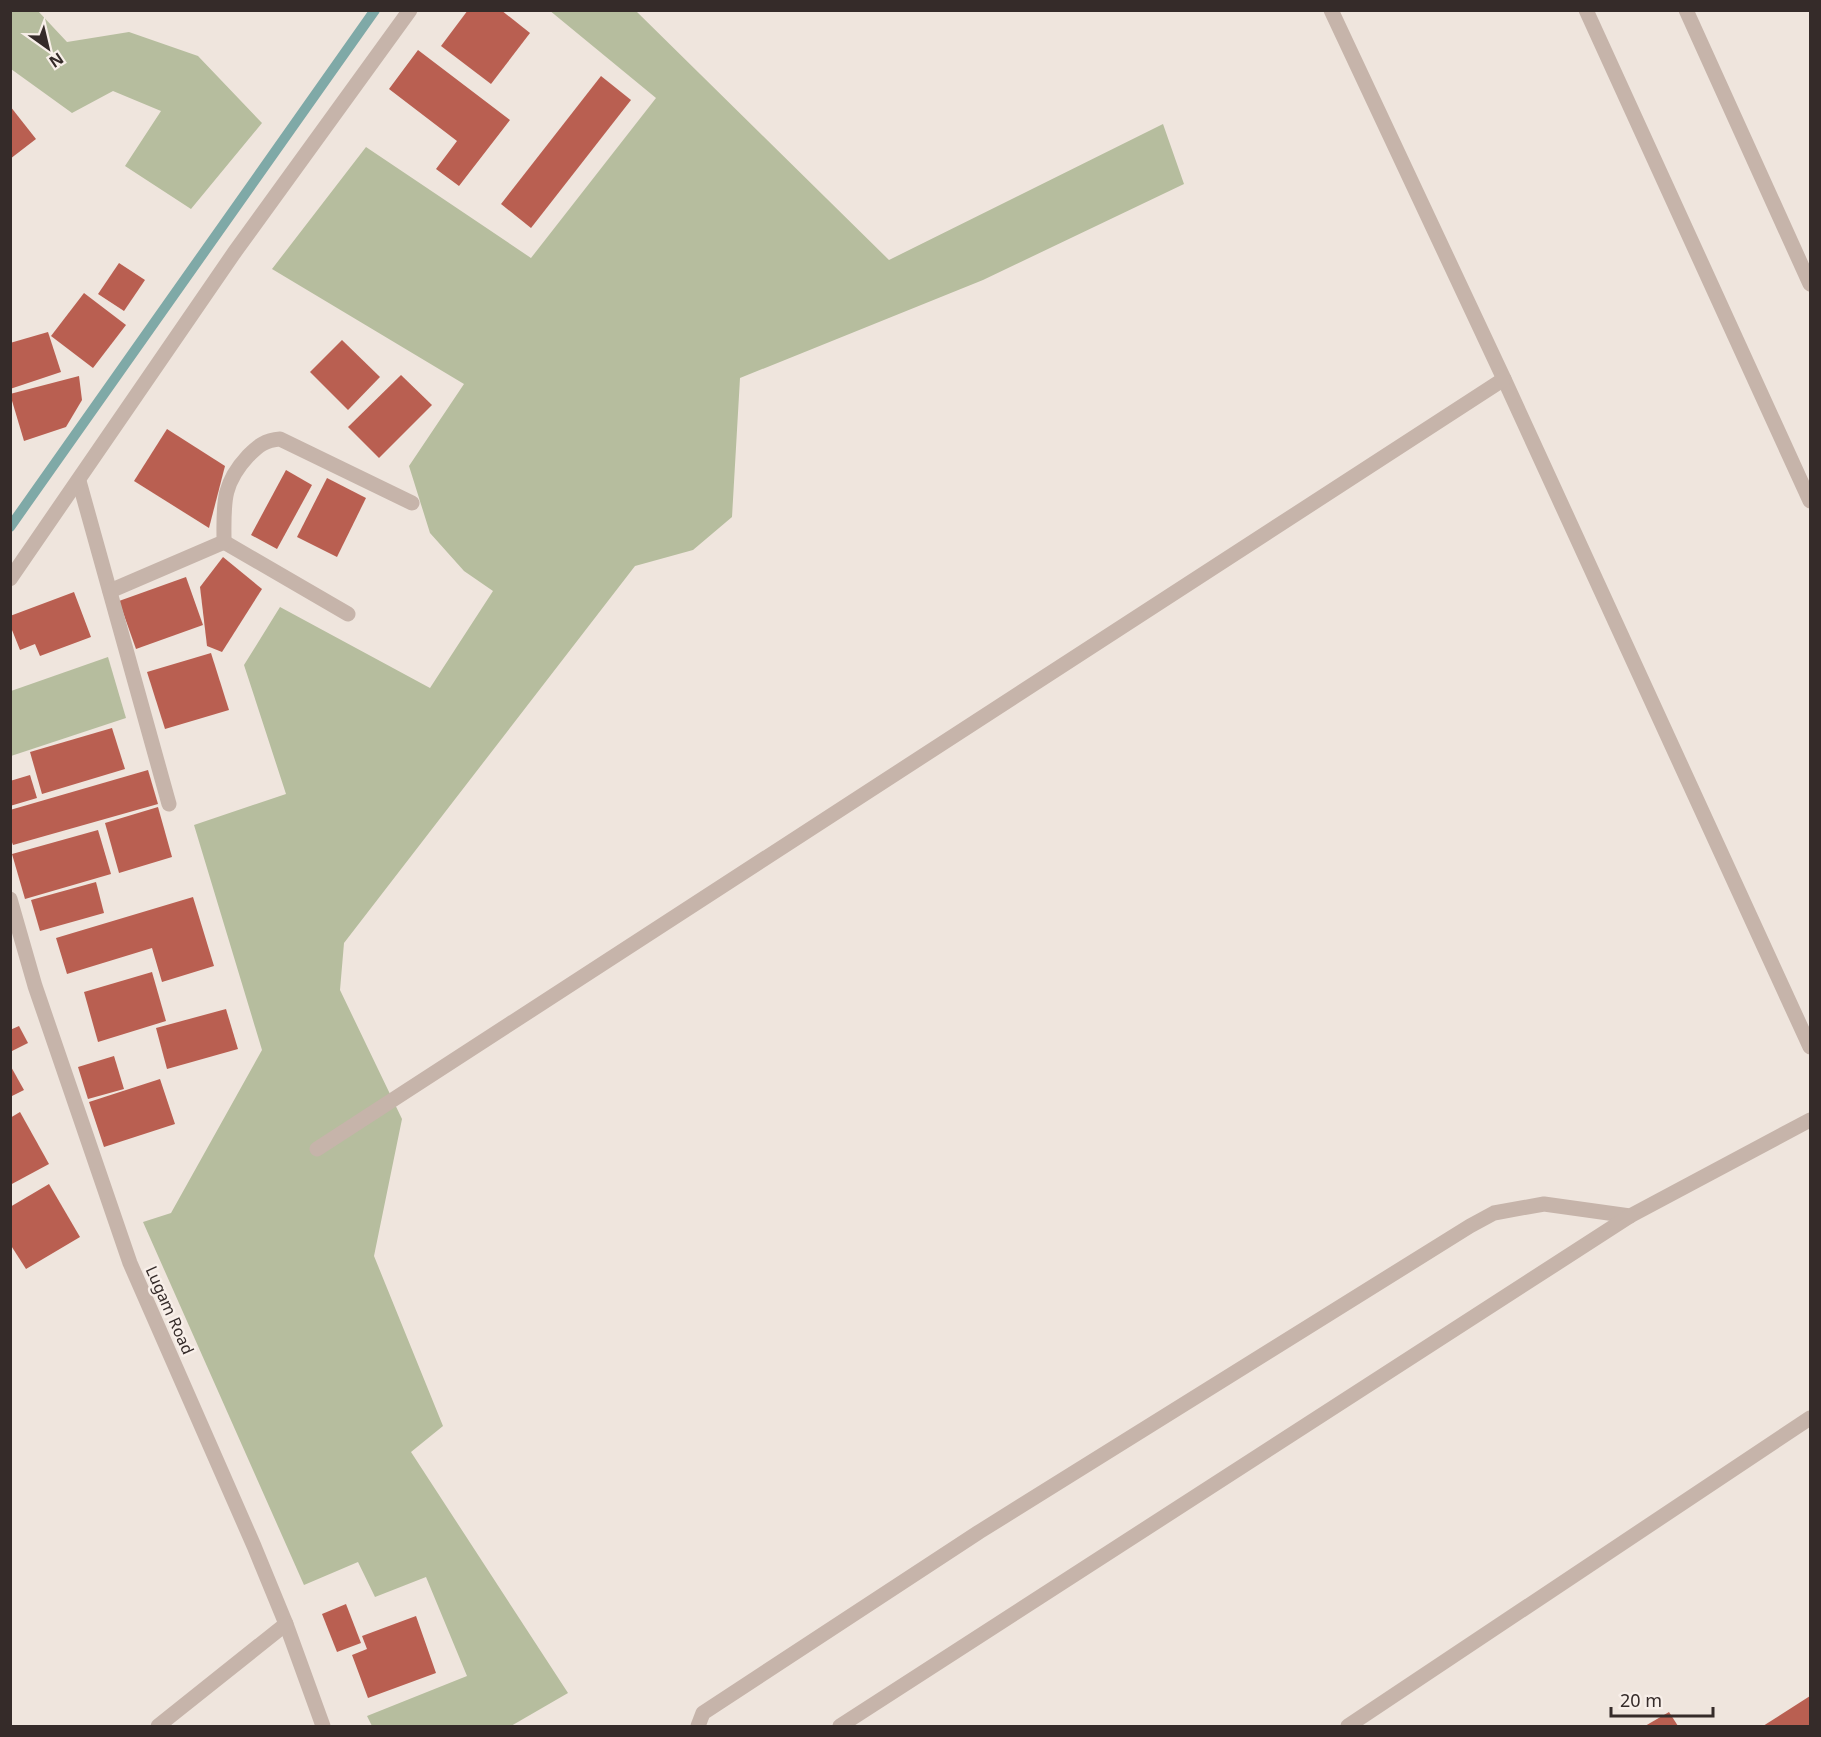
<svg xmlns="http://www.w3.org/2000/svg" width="1821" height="1737" viewBox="0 0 1821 1737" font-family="'Noto Sans',sans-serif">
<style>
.green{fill:#b6bd9e}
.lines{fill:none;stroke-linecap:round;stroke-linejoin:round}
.stream{stroke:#7fa9a7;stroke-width:10}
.building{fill:#b95f51}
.minor{stroke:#c6b4aa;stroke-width:15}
.labels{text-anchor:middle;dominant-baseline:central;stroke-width:5;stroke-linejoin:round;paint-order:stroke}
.street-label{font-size:16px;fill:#352b29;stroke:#f8efe9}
</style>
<rect width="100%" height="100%" fill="#efe5dd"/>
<g class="green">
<path d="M11,10l27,1 29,31 62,-10 69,24 64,67 -71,86 -66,-43 36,-55 -48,-20 -41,22 -61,-44z"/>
<path d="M549,10l87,1 253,249 274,-136 21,60 -201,96 -243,98 -8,139 -39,33 -58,16 -291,377 -4,47 62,129 -28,137 69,170 -32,26 157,241 -57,33h-139l-5,-10 100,-40 -41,-99 -51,20 -17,-35 -54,23 -161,-363 28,-9 91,-163 -68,-225 92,-31 -42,-129 36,-58 150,81 63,-97 -29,-20 -34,-38 -21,-67 55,-82 -192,-115 94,-122 165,111 125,-160z"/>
<path d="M108,657l18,61 -115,38v-65z"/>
</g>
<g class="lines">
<path class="stream" d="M10,527l365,-517"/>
</g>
<g class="building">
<path d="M468,10h33l29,23 -39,51 -50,-38z"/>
<path d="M418,50l92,70 -51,66 -23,-17 21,-28 -68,-52z"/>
<path d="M601,76l30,24 -100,128 -30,-24z"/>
<path d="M10,106l26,33 -26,20z"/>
<path d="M119,263l26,17 -21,31 -26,-17z"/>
<path d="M84,293l42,32 -33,43 -42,-32z"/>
<path d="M48,332l13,40 -51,17v-46z"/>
<path d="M342,340l38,37 -32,33 -38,-38z"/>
<path d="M401,375l31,30 -53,53 -31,-31z"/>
<path d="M79,376l3,24 -16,27 -42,14 -14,-47z"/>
<path d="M167,429l58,37 -16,62 -75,-47z"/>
<path d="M286,470l26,15 -35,64 -26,-14z"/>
<path d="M327,478l39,20 -29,59 -40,-20z"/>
<path d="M223,557l39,32 -40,63 -15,-6 -7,-59z"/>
<path d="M186,577l17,48 -67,24 -17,-48z"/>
<path d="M74,592l17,45 -51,19 -5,-12 -15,6 -10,-25v-9z"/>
<path d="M211,653l18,57 -64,19 -18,-57z"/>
<path d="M112,728l13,41 -83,25 -12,-42z"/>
<path d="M148,770l10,34 -145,41 -3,-8v-27z"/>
<path d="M30,775l7,23 -27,8v-25z"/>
<path d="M158,807l14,50 -53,16 -14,-50z"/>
<path d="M98,830l13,44 -86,25 -13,-45z"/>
<path d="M96,882l8,31 -64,18 -9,-31z"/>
<path d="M193,897l21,69 -52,16 -10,-34 -85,26 -11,-36z"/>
<path d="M152,972l14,49 -68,21 -14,-50z"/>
<path d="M226,1009l12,40 -71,20 -11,-41z"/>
<path d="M19,1026l9,17 -18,9v-22z"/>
<path d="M114,1056l10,33 -36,10 -10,-32z"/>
<path d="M10,1065l14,25 -14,7z"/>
<path d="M160,1079l15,45 -71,23 -15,-45z"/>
<path d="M20,1112l29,52 -39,21v-67z"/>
<path d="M49,1184l31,53 -54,32 -16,-25v-37z"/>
<path d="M346,1604l15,39 -24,9 -15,-38z"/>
<path d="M416,1616l20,57 -68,25 -16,-43 15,-6 -5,-13z"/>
<path d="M1810,1696v30h-47z"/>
<path d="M1669,1712l9,14h-33z"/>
</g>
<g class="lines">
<g class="minor">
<path d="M1331,10l173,369 306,668"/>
<path d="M1586,10l224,491"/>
<path d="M1686,10l124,274"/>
<path d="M79,481l90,323"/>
<path d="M224,542l124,72"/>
<path d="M10,579l224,-326 176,-243"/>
<path d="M110,591l114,-49c0,-37 -3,-57 24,-86 10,-10 17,-16 32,-17l132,64"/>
<path d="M10,899l25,87 95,277 124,283 32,78 37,102"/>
<path d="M317,1149l1187,-770"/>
<path d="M158,1726l128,-102"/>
<path d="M698,1726l5,-13 276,-181 491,-306 24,-13 50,-9 86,12"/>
<path d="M840,1726l790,-510 180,-96"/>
<path d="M1348,1726l462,-308"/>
</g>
</g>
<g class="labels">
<g class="street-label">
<text transform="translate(170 1310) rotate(66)">Lugam Road</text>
</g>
</g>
<rect width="1821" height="1737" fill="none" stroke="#352b29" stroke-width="24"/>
<g transform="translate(48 48) rotate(146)" stroke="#f8efe9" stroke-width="4.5" paint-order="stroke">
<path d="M0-4.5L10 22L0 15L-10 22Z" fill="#352b29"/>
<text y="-9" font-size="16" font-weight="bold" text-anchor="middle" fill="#352b29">N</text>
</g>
<path d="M1611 1707v9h102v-9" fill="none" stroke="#352b29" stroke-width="3"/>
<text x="1620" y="1707" font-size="18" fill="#352b29" stroke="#f8efe9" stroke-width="4.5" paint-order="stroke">20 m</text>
</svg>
